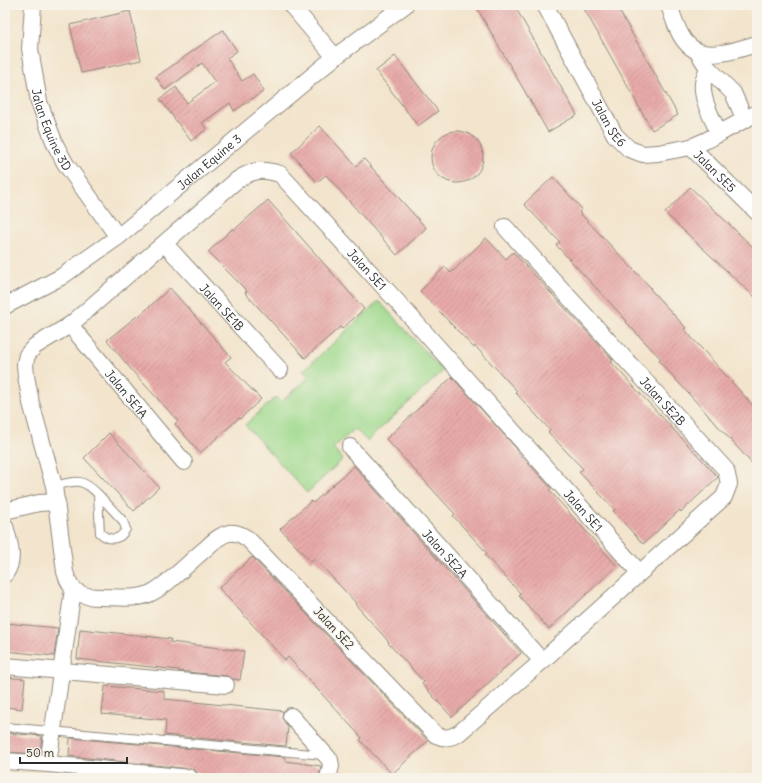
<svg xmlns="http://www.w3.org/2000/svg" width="762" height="783" viewBox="0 0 762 783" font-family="Delius,sans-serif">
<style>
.park{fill:#9ed98c;stroke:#64825c}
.building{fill:url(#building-hatch)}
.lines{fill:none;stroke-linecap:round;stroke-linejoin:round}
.service-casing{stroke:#8f887c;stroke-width:10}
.minor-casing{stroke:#8f887c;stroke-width:18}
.service{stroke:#fff;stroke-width:8}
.minor{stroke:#fff;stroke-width:16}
.labels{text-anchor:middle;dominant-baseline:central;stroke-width:3;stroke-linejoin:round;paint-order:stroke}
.street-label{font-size:12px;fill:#2b2b2b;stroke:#f7f3e8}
</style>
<defs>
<pattern id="building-hatch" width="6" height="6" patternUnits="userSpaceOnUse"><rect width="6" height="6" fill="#e7aaa9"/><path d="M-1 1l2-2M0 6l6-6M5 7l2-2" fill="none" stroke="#c69292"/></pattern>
</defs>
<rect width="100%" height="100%" fill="#f7f3e8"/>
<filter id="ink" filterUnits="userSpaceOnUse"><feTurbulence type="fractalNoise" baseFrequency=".025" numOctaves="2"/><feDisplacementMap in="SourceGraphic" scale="8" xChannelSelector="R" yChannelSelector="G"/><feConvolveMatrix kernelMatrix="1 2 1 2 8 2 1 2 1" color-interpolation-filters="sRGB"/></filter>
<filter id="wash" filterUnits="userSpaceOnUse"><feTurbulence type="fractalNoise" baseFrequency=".012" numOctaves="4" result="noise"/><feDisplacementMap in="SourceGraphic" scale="16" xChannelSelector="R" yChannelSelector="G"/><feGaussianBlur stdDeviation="0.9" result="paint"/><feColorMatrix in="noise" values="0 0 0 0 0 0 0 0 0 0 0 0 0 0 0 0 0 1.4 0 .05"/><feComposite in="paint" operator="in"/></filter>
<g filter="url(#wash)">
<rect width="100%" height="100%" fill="#f3e5cd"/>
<path class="park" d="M379,301l64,70 -76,70 -12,-12 -22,19 10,11 -36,34 -62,-68 31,-28 5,5 28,-25 -6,-6z"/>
<g id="blocks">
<g class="building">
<path d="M483,5h31l63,110 -29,17 -71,-124z"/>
<path d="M582,5h34l62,110 -26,15z"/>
<path d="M130,11l11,49 -60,13 -11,-48z"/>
<path d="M223,30l14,21 -10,7 15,23 11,-7 11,17 -30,20 -4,-8 -28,20 5,6 -16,12 -31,-42 16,-12 11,16 28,-21 -13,-19 -37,27 -9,-13z"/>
<path d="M395,56l43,55 -20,15 -42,-55z"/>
<path d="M320,126l36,40 8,-7 62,69 -29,27 -71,-80 -9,7 -26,-29z"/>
<circle cx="457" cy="157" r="26"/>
<path d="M553,177l29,32 -3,3 72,76 -1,1 36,39 -2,1 73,81v59l-98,-108 2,-2 -35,-37 1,-1 -71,-76 4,-3 -36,-38z"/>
<path d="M690,187l67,64v48l-92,-86z"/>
<path d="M268,200l96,109 -22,20 -2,-2 -35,31 -60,-65 2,-2 -39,-39 24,-23 2,1z"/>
<path d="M486,238l20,21 7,-7 100,108 -2,2 35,38 72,77 -37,35 -1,-2 -37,34 -30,-33 2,-1 -36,-38 4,-3 -35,-37 2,-2 -35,-38 2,-1 -42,-45 -1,2 -54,-57 25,-24 6,6z"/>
<path d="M170,288l61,69 -6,5 36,37 -21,20 -1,-1 -39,35 -25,-29 3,-3 -44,-48 -27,-33 30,-24 1,1z"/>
<path d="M452,377l64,71 -1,1 36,39 -2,2 68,76 -68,63 -30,-33 2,-2 -36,-39 2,-2 -34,-37 2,-2 -69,-75z"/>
<path d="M109,433l50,54 -25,24 -50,-53z"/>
<path d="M354,466l167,187 -69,64 -30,-33 2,-2 -36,-39 1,-1 -34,-38 1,-1 -41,-44 -4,3 -31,-33 31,-28 2,2z"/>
<path d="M252,557l176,184 -36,33 -32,-34 2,-2 -74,-81 -3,3 -66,-72z"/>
<path d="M5,623l53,5 -4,28 -49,-5z"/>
<path d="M80,629l91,10 -1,3 74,9 -4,29 -7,-1 -6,-3 -49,-5 1,-1 -102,-11z"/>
<path d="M5,677l20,2 -3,30 -17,-2z"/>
<path d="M105,686l59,5v8l119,12 -1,7 6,9 -2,19 -121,-11 1,-15 -64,-6z"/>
<path d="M5,733l37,3 -2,18 -35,-2z"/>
<path d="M70,738l215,19v4l36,5 -2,12h-104l-16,-2 -3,-5 -5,-2 -122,-13z"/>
</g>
</g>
</g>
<g filter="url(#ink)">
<use href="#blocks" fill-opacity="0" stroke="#8f887c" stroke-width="1"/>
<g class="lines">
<defs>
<g id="service">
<path d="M54,486c22,-5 27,-9 44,8"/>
<path d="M98,494l25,27 3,8c-6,12 -17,12 -26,4z"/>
<path d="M5,727l319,28"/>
</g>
<g id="minor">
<path id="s1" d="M33,5l-3,44 9,53 16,42 10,19 53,74"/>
<path d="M291,5l44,52"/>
<path id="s2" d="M545,5l70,130 14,14 14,5 15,-1 33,-6 16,-7 50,-27"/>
<path d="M669,5c9,28 17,54 52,48 12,-1 24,-6 36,-9"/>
<path d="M697,51l11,17 25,25 12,27"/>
<path d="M708,68c-2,5 -4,10 -5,15 -2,17 10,36 16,51"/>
<path id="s3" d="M691,147l66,65"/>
<path id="s4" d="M505,227l221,243 3,14 -5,13 -182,164 -83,72c-9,5 -14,6 -23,2l-188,-196c-6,-4 -11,-7 -19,-6 -10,2 -18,11 -25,17 -16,13 -37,36 -55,44 -14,6 -33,3 -48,3 -20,0 -30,-4 -36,-25l-11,-86 -23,-83 -5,-27 -1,-12 2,-9 8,-9 35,-21 167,-145c16,-10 24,-12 43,-6l113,123 246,275"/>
<path id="s5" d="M165,244l115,126"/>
<path id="s6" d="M5,306l56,-29 57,-40 217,-180 70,-52"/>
<path id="s7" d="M70,325l114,137"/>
<path id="s8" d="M350,447l192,214"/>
<path d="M5,511l34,-8 18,-1"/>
<path d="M5,526c4,16 11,33 0,48"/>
<path d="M5,666l221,19"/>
<path d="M291,716l39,44 1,6 -3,12"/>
<path d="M5,761l43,3 142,14"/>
<path d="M48,764l25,-175"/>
</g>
</defs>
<use href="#service" class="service-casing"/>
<use href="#minor" class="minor-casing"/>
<use href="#service" class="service"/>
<use href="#minor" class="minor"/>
</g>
</g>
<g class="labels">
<g class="street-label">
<text stroke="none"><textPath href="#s2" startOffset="134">Jalan SE6</textPath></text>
<text stroke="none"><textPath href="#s1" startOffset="128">Jalan Equine 3D</textPath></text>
<text stroke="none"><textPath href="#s6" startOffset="251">Jalan Equine 3</textPath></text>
<text stroke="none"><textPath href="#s3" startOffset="34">Jalan SE5</textPath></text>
<text stroke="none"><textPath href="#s4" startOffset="1896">Jalan SE1</textPath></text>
<text stroke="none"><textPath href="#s5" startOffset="85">Jalan SE1B</textPath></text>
<text stroke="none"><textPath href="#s7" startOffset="89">Jalan SE1A</textPath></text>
<text stroke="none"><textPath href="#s4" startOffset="235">Jalan SE2B</textPath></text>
<text stroke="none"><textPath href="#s4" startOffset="2220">Jalan SE1</textPath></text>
<text stroke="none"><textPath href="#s8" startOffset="143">Jalan SE2A</textPath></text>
<text transform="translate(334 628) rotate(47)">Jalan SE2</text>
</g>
</g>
<rect width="762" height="783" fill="none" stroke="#f7f3e8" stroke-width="20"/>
<path d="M20 757v6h107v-6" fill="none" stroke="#2b2b2b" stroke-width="2"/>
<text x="26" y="757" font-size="12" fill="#2b2b2b" stroke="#f7f3e8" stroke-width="3" paint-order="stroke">50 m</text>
</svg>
